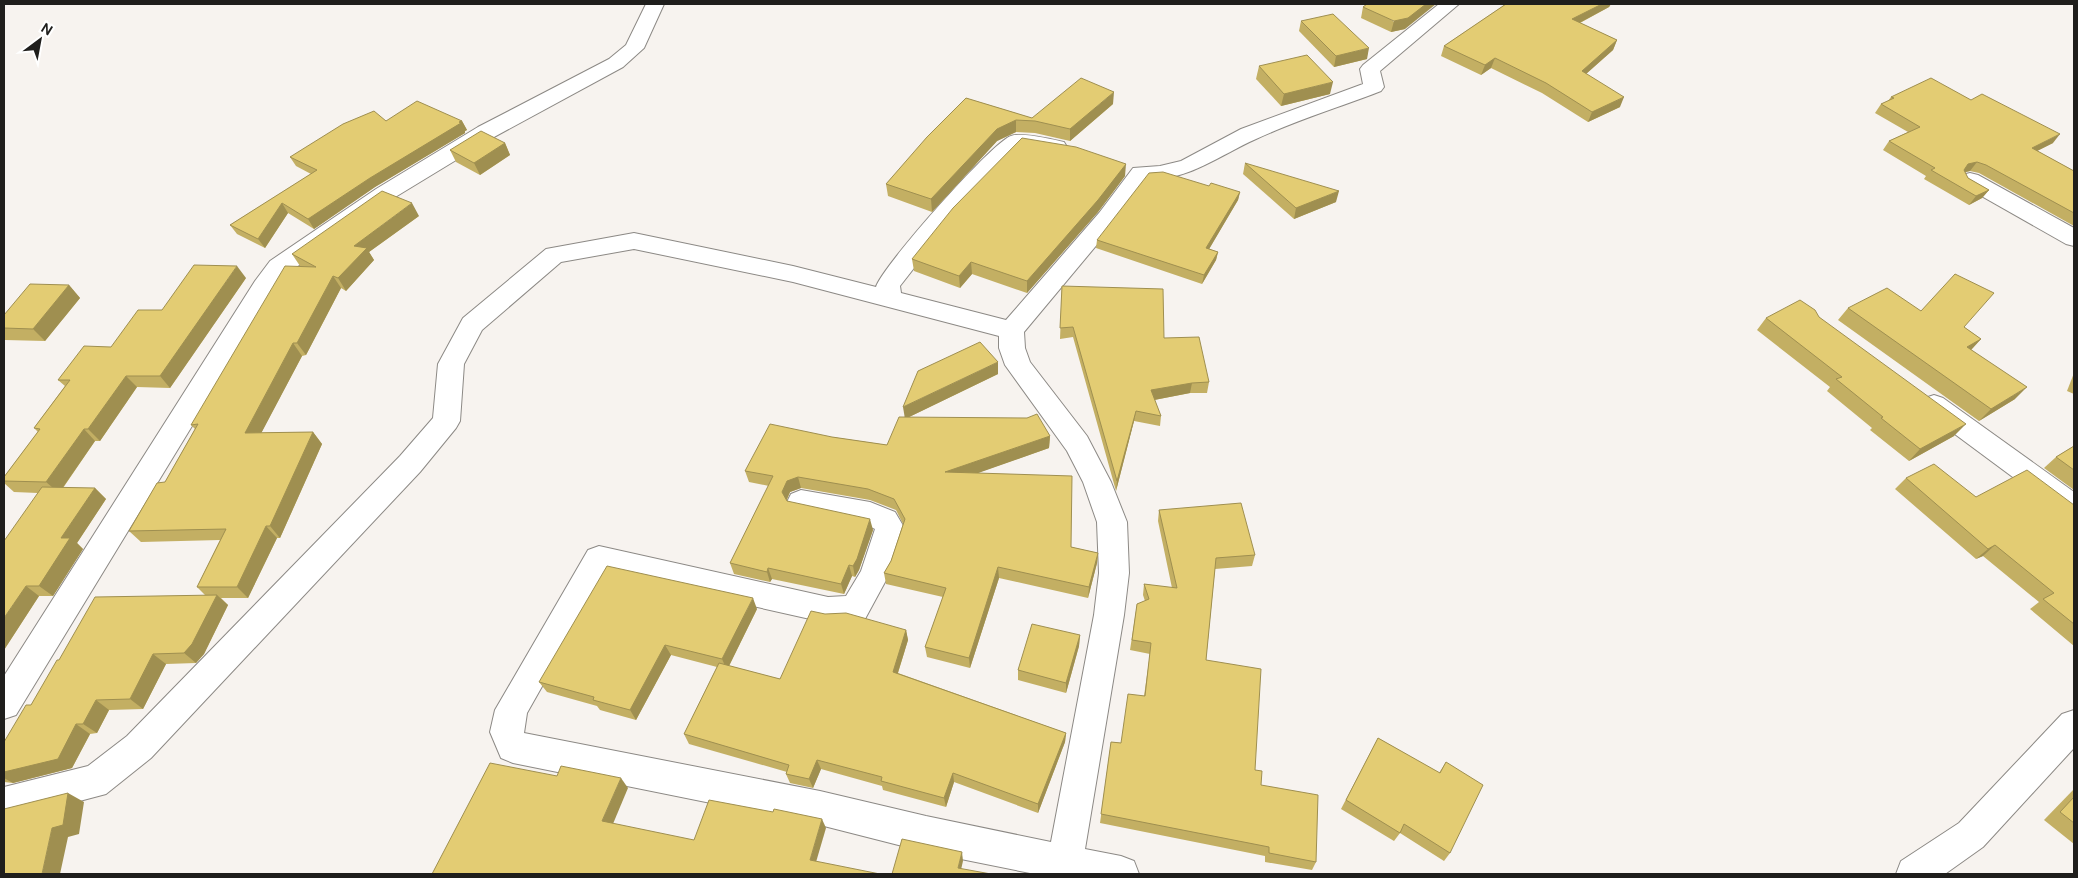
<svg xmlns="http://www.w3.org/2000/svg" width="2078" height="878" viewBox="0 0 2078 878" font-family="'DM Sans',sans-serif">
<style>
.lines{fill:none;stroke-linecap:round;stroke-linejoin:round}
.street-casing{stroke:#8c8985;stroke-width:2}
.street{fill:#fff;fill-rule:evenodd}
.wall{fill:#c3af63}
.shaded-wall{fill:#9f8f50}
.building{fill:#e3cc73;stroke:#9f8f50}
</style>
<rect width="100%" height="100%" fill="#f7f3ef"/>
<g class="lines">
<defs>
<g id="street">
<path d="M646,4h18l-20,44 -21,19 -129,70 -102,62 -104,74 -15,20 -257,422 -12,4v-43l251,-395 15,-20 106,-72 102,-62 131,-68 17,-14z"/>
<path d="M1439,4h20l-79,67 4,16 -3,4c-41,16 -84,29 -125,48 -36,16 -67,41 -109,41l-32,43 -91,109 1,16 5,14 57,74 24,46 16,40 2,51 -5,42 -39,234 36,7 13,5 5,13h-104l-109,-22 -106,-27 -307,-62 -12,-5 -11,-26 5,-22 93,-160 11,-4 229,51 18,-1 15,-25 14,-42 -8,-4 -76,-15 -4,-8 4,-8 10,-4 69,12 25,10 10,17 -14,42 -26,48 -11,3 -26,1 -222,-50 -79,140 -3,20 296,58 106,25 125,26 43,-227 5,-42 -2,-51 -14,-40 -16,-31 -62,-86 -6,-17v-12l-206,-54 -159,-33 -73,13 -79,68 -18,34 -4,57 -4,7 -36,44 -269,286 -45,36 -102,27v-34l84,-21 39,-30 273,-280 33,-38 5,-54 25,-46 83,-69 88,-16 159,33 83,21c5,-19 116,-145 135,-151 11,-4 40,3 53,6l3,5 -3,5 -8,2 -36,-6 -6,5 -54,56 -60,77 1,7 105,27 93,-107 34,-45 27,-2 21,-5 60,-32 122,-45 -3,-15 3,-4z"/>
<path d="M1970,173l8,2 96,53v18l-8,-2 -104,-59 -3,-5 3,-5z"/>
<path d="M1934,395l9,3 131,94v27l-10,-4 -139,-103 -4,-7 4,-7z"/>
<path d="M2074,710v38l-91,99 -38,27h-49l5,-13 58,-38 103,-109z"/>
</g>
</defs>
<use href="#street" class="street-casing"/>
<use href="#street" class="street"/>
</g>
<g class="wall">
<path d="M1367,4l38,25 -14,3 -30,-14 2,-11z"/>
<path d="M1506,4h105l-2,3 -29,16 37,17 -4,10 -27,24 34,33 -32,15 -46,-29 -51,-25 -10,7 -40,-19 3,-10z"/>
<path d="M1301,21l66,38 -33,8 -35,-36z"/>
<path d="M1259,66l71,28 -49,12 -25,-27z"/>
<path d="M1891,97l162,46 -16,8 37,20v55l-95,-53 -9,-2 -5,1 3,6 21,12 -7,8 -13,7 -45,-26 2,-3 -43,-26 6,-9 19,-9 -33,-19 6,-9 7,-3z"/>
<path d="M966,98l66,20 81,-14 -43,37 -35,-8 -19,-1 -19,9 -65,71 -44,-16 -2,-12z"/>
<path d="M386,121h76l5,9 -2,1v2l-90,54 -61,42 -26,-16 -23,35 -28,-14 -7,-9 81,-51 -15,-8 -6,-9z"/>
<path d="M505,143l5,12 -30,20 -24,-13 -6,-12z"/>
<path d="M1245,163l91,39 -42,17 -51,-45z"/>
<path d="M1125,176l-27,36 -71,81 -55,-19 -12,14 -46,-17 -2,-12z"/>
<path d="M1209,186l31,6 -2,8 -29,49 9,3 -2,8 -14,24 -106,-36 1,-8z"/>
<path d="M419,216l-50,36 5,8 -28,31 -5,-3 -35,67 -4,1 -41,77 52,-1 9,12 -42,94h-3l-29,60h-27l7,7 -24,49 -8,9 -30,1 -23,45 -34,1 -12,23 -7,1 -18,34 -59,15 -9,-1v-10l27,-67 28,-45 146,-65 -8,-8 23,-47 -79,2 -12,-11 36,-49 30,-53 -4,-4 109,-159 -8,-12z"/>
<path d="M246,278l-76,110 -33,-1 -37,54h-5l-32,47h32l11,11 -29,44 6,6 -30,47h-14l-35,54 34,-157 -24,-1 -10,-9v-6l34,-45 -4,-4 31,-42 -7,-6 53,-33 51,-37z"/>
<path d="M69,285l11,13 -35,43 -40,-1 -1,-2v-23z"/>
<path d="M1062,286l102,52 45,44 -2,11h-17l-36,7 7,16 -1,10 -26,-5 -18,70 -43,-154 -13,2z"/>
<path d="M1848,308l73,3 43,16 17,12 -10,11 44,49 -36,22 -141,-101z"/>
<path d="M1819,317l135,119 -45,25 -39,-31 2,-2 -45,-37 3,-4 -73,-57 9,-12z"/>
<path d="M998,362v12l-89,43 141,19 -1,12 -72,25 94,74 27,6 -1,10 -9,35 -89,-20 -29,90 -43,-11 -2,-10 18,-50 -57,-13 -2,-11 7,-12 12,-37 -7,-14 -26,-10 -69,-12 -11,4 -3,8v1l86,29 -14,40 -4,7 -3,-1 -8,18 -72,-15 -2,3 -36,-8 -4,-11 39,-77 -20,-4 -4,-11 87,-34 55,8 17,-28z"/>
<path d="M2074,373v21l-7,-3z"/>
<path d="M2074,446v44l-30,-22 12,-11z"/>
<path d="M1906,478l70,19 98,8v141l-44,-37 9,-7 -56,-46 -7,3 -81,-70z"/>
<path d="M1159,510l96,45 -3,11 -37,3 -9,91 49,110 6,15 55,77 -4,8 -47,-8v-6l-165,-33 11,-81 10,1 23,-47 6,-42 -20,-4 7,-46 8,-3 -2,-6 1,-11 28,4 -14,-67z"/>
<path d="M757,609l-28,57 51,13 126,-49 2,10 -10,33 168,60 -1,9 -27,71 -84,-31 -8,25 -63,-17 -1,-4 -61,-17 -8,19 -23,-5 -4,-9 1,-2 -98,-28 -5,-10 33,-67 -46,-12 -35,65 -36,-10 -3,-4 -50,-14 -8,-10z"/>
<path d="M1080,635l-1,11 -13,47 -48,-13v-10z"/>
<path d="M1378,738l61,35 7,-11 4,91 -6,8 -44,-28 -6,8 -53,-32z"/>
<path d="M2074,789v55l-30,-24z"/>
</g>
<g class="shaded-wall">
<path d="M1426,4h10l-31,25 -14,3 3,-11z"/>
<path d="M1602,4h9l-2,3 -41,22 4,-10z"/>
<path d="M1617,40l-4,10 -35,31 4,-10z"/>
<path d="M1369,48l-2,11 -33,8 2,-11z"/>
<path d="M1495,58l-4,10 -10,7 4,-10z"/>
<path d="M1333,82l-3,12 -49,12 3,-12z"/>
<path d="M1114,92l-1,12 -43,37v-12z"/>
<path d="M1624,97l-4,10 -32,15 4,-10z"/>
<path d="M1016,120v12l-19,9 -65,71 -1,-13 66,-70z"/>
<path d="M462,121l5,9 -2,1v2l-90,54 -61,42 -6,-10 62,-41z"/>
<path d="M2060,134l-7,9 -28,14 7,-9z"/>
<path d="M505,143l5,12 -30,20 -6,-12z"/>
<path d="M1977,162l-7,9 -8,2 6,-9z"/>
<path d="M1126,164l-1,12 -27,36 -71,81v-12z"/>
<path d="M1989,190l-7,8 -13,7 7,-9z"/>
<path d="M1339,191l-3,11 -42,17 2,-11z"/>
<path d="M1240,192l-2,8 -33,56 1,-8z"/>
<path d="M282,203l6,10 -23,35 -7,-9z"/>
<path d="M412,203l7,13 -50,36 5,8 -28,31 -8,-13 16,-32z"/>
<path d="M1218,252l-2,8 -14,24 2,-9z"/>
<path d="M971,262l1,12 -12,14 -1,-12z"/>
<path d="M237,266l9,12 -76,110 -10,-12z"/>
<path d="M333,276l8,12 -35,67 -9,-12z"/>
<path d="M69,285l11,13 -35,43 -12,-12z"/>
<path d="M1981,339l-11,12 -3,-4z"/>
<path d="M293,343l9,13 -47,89 -10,-12z"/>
<path d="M998,362v12l-93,45 -2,-12z"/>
<path d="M126,376l11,11 -37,54 -12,-12z"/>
<path d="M1192,383l-2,10 -41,8 2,-11z"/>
<path d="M2027,387l-12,12 -36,22 12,-12z"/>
<path d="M1136,411l-2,10 -18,70 1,-10z"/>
<path d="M1966,424l-12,12 -45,25 11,-12z"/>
<path d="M84,429l11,12 -36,52 -13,-11z"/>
<path d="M313,432l9,12 -42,94 -10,-12z"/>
<path d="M1050,436l-1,12 -102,36 -2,-12z"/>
<path d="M798,477l3,11 -11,4 -5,11 -3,-11 5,-11z"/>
<path d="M95,488l11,11 -29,44 6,6 -30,47 -14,-10 22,-48z"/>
<path d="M870,519l3,11 -14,40 -4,7 -2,-11z"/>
<path d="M266,526l11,12 -29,60 -11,-11z"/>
<path d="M1995,545l-12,11 -7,3 12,-10z"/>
<path d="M1098,553l-1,10 -9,35 1,-11z"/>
<path d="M849,565l3,11 -8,18 -3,-10z"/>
<path d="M998,567l1,11 -29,90 -1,-10z"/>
<path d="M768,568l4,11 -2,3 -3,-10z"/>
<path d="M26,586l13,10 -35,54v-32z"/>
<path d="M217,595l11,10 -24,49 -8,9 -12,-10z"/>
<path d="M753,598l4,11 -30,61 -5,-11z"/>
<path d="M906,630l2,10 -13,42 -2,-10z"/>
<path d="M1080,635l-1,11 -13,47v-10z"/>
<path d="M665,645l6,10 -35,65 -6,-10z"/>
<path d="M153,654l13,10 -23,45 -13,-10z"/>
<path d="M96,700l13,10 -12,23 -14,-9z"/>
<path d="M76,724l14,10 -18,34 -59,15 -9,-5v-6z"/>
<path d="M1066,733l-1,9 -27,71v-9z"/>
<path d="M817,760l4,9 -8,19 -4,-9z"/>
<path d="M953,773l1,9 -8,25 -2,-9z"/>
<path d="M621,778l7,10 -18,43 -8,-10z"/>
<path d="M68,793l16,9 -5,32 -11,3 -8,37h-18l10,-46z"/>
<path d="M822,819l4,9 -12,41 -4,-9z"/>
<path d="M962,852l1,9 -3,13 -2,-6z"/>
</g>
<g class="building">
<path d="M1367,4h59l-18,14 -14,3 -31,-14z"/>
<path d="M1506,4h96l-30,15 45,21 -35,31 42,26 -32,15 -46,-29 -51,-25 -10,7 -41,-19z"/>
<path d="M1333,14l36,34 -33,8 -35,-35z"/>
<path d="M1307,55l26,27 -49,12 -25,-28z"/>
<path d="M1081,78l33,14 -44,37 -35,-8 -19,-1 -19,9 -66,70 -45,-15 41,-47 39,-39 66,20z"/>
<path d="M1931,78l40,22 11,-6 78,40 -28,14 42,23v42l-88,-48 -9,-3 -9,2 -4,6 4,8 21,12 -13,6 -45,-26 4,-2 -46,-27 31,-14 -39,-23 13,-6 -3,-1z"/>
<path d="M417,101l45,20 -3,1 2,1 -91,55 -62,41 -26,-16 -24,36 -28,-14 87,-55 -27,-13 53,-33 31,-13 12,10z"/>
<path d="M481,131l24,12 -31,20 -24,-13z"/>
<path d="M1022,138l54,9 50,17 -28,36 -71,81 -56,-19 -12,14 -47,-17 41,-51z"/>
<path d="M1245,163l94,28 -43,17z"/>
<path d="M1163,172l46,14 2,-3 29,9 -34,56 12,4 -14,23 -107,-35 52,-67z"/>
<path d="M382,191l30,12 -58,43 13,2 -29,30 -5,-2 -36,67h-4l-48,90 68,-1 -43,94h-4l-29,61h-40l29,-58 -97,2 28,-48 8,-1 33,-58 -7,1 94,-159 31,1 -24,-13z"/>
<path d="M194,265l43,1 -77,110h-34l-38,53h-4l-38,53 -42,-1v-4l36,-48 -6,-1 36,-48h-12l26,-34 27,1 27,-37h24z"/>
<path d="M1955,274l39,19 -30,34 17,12 -14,8 60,40 -36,22 -143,-101 39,-20 34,23z"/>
<path d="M30,284l39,1 -36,44 -29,-1v-13z"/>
<path d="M1062,286l101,3 1,49 35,-1 10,45 -17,1 -41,7 10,26 -25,-5 -19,70 -44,-154 -13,1z"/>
<path d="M1800,300l15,10 4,7 147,107 -46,25 -39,-31 2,-1 -47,-38 6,-2 -76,-59z"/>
<path d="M980,342l18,20 -95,45 15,-36z"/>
<path d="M1037,414l13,22 -105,36 127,4 -1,71 27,6 -9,34 -91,-20 -29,91 -44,-11 21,-59 -62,-15 7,-12 14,-42 -11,-20 -26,-10 -70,-12 -11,4 -5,11 5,9 83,18 -13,40 -4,7 -4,-1 -8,19 -73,-16 -1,4 -37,-9 43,-87 -28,-5 25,-47 62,13 55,8 12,-28 128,1z"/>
<path d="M2074,446v24l-18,-13z"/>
<path d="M1934,464l42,33 51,-27 47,35v119l-31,-25 11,-6 -59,-48 -7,4 -82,-71z"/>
<path d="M42,487l53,1 -34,50h9l-31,48h-13l-22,32v-77z"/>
<path d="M1241,503l14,52 -39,3 -10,102 55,9 -6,101 7,1 -1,14 57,10 -2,67 -47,-9v-6l-168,-33 10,-72 10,1 7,-49 17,2 6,-53 -19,-3 5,-36 12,-5 -5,-15 33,4 -18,-78z"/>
<path d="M607,566l146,32 -31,61 -57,-14 -35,65 -37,-10 1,-3 -55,-15z"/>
<path d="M217,595l-25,49 -8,9 -31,1 -23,45 -34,1 -13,24h-7l-18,35 -54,13v-30l22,-37h5l26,-45h2l36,-63z"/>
<path d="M811,611l14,3 21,-1 60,17 -13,42 173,61 -28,71 -85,-31 -9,25 -63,-17 1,-4 -65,-17 -8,19 -23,-5 3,-9 -105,-31 35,-71 61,16z"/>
<path d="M1032,624l48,11 -14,48 -48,-13z"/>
<path d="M1378,738l62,35 6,-11 37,23 -33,68 -46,-29 -4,9 -54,-33z"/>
<path d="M490,763l67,13 4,-10 60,12 -19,43 92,19 15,-40 64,12 1,-3 48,10 -12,41 70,14h-448z"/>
<path d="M68,793l-5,32 -11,3 -10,46h-38v-65z"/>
<path d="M2074,797v26l-14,-11z"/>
<path d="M902,839l60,13 -4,16 33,6h-99z"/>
</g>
<rect width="2078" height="878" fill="none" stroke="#1f1e1c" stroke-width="10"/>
<g transform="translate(40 40) rotate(32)" stroke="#ffffff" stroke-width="4" paint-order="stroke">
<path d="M0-4L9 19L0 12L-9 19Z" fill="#1f1e1c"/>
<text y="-8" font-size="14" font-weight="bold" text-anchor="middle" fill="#1f1e1c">N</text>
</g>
</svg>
